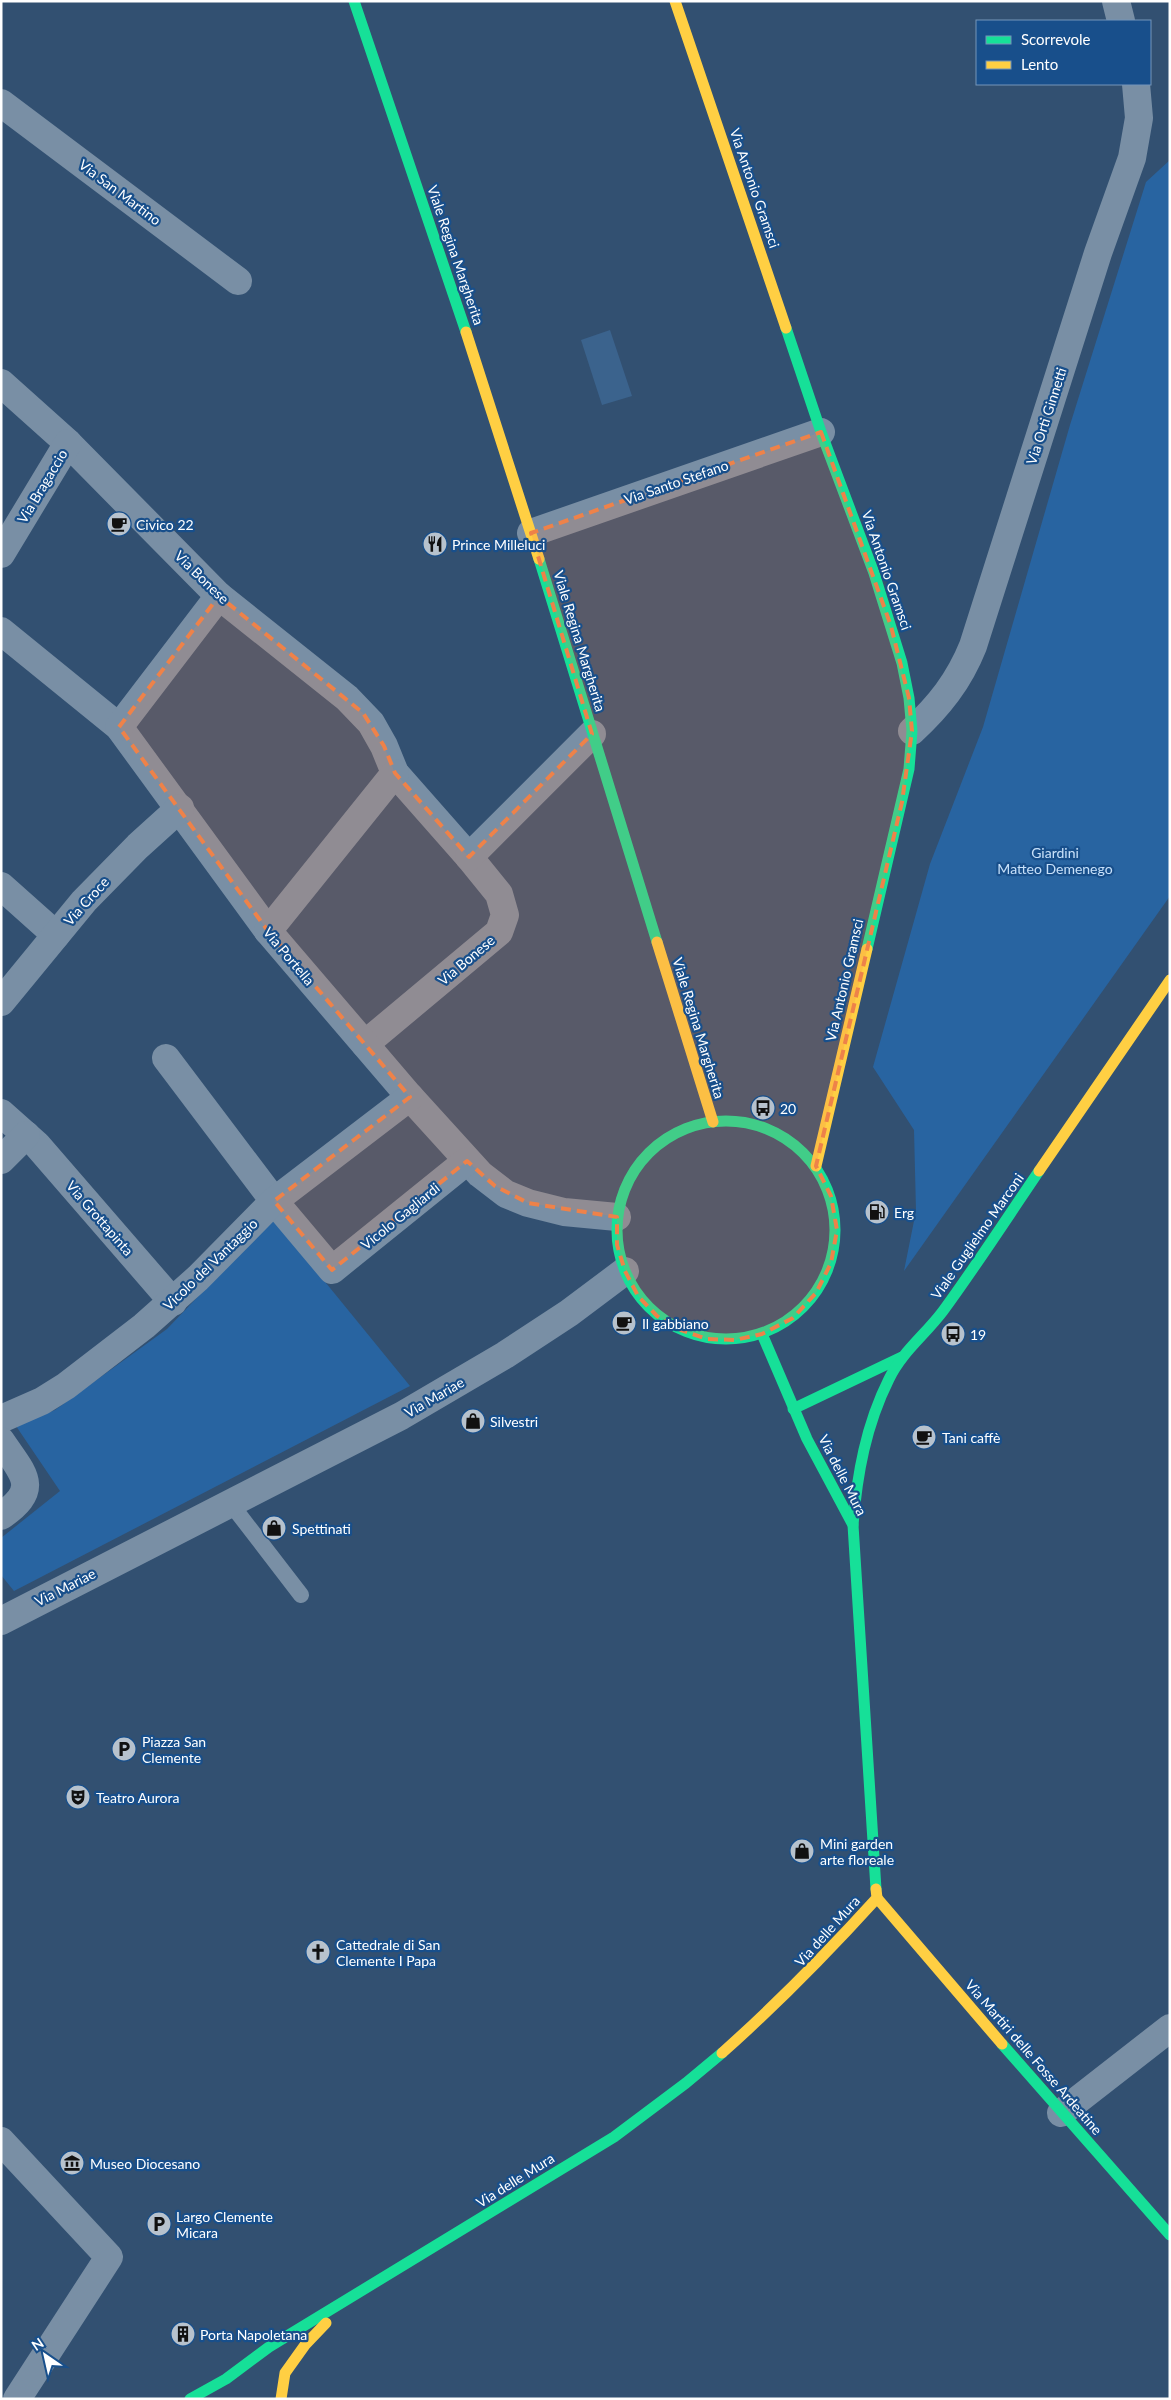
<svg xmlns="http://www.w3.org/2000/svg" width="1171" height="2400" viewBox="0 0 1171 2400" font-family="Lato,sans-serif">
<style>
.green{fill:#2864a1}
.water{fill:#3b638d}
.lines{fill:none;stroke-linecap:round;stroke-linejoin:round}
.lane{stroke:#798fa5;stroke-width:16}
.street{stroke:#798fa5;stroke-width:28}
.fast{stroke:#16e098;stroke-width:11}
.slow{stroke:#ffcf43;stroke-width:11}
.marked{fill:#ee8249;fill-opacity:0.2;stroke:#ee8249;stroke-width:4;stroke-dasharray:10 6;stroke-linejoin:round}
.labels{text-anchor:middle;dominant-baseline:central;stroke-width:4.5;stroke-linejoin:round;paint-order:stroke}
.street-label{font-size:14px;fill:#fff;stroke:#184f8b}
.poi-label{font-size:14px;fill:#fff;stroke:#184f8b;text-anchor:start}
.park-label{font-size:14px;fill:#c8e1fa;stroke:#184f8b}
</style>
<rect width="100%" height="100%" fill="#325071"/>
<g class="green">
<path d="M1170,160v736l-266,375 12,-60 -2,-81 -41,-63 57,-203 53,-137 87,-302 76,-243z"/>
<path d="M273,1218l137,168 -396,205 -13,-16v-37l59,-47 -44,-65 39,-16 112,-81z"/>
</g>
<path class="water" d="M610,330l22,66 -30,9 -21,-65z"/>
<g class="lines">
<path class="lane" d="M231,1504l70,91"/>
<g class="street">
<path d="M1116,1l5,20"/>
<path d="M1,103l237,178"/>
<path d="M1,383l67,60 151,153 128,102 24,25 13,23 11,27 74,84 30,37 6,21 -6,17 -134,112"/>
<path d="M531,533l290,-101"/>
<path d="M1,554l67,-111"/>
<path d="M1,631l118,96 149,204 142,166 70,77 26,20 22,9 36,9 53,5"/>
<path d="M119,727l100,-131"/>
<path d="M912,731c27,-25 47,-50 61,-85l125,-393 34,-95 7,-40 -3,-34"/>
<path d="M469,857l123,-123"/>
<path d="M1,886l55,49"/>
<path d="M268,931l127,-158"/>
<path d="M1,1002l83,-101 54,-55 42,-38"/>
<path d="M166,1058l108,143 58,69 135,-109"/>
<path d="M1,1113l36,32 136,157"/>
<path d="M1,1160l25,-25"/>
<path d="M1,1419l41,-18 24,-15 78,-60 54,-48 76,-77 136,-104"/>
<path d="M1,1441c22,33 41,47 0,75"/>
<path d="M1,1621l400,-205 104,-61 64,-42 56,-42"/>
<path d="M1061,2113l109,-85"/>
<path d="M1,2141l108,116 -92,142"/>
</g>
<g class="fast">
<path d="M354,1l112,331"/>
<path d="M786,328l35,104 53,141 28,90 7,35 3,33 -3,38 -42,180"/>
<path d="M539,559l118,383"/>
<circle cx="726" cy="1230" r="109"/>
<path d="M762,1334l45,105 46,86 23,364"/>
<path d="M793,1409l109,-52"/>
<path d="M853,1525c4,-51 13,-100 36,-146 13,-27 36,-44 54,-68 33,-45 64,-93 96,-140"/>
<path d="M1002,2044l168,191"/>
<path d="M190,2399l36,-20 43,-32 345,-210 72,-54 36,-30"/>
</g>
<g class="slow">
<path d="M675,1l111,327"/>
<path d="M466,332l73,227"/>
<path d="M657,942l56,180"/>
<path d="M816,1166l51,-217"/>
<path d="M1039,1171l131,-191"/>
<path d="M877,1898l125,146"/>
<path d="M722,2053c55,-49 106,-101 155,-155l-1,-9"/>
<path d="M281,2399l4,-26 20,-28 21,-22"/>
</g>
</g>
<path class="marked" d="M821,432l70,194 18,72 3,33 -10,71 -86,364 15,30 6,34 -6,33 -15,30 -23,25 -31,16 -27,6 -28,-1 -26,-9 -24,-14 -19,-20 -13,-25 -8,-26v-28l-89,-14 -33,-17 -28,-25 -135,109 -58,-69 136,-104 -142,-166 -149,-204 100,-131 144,117 21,33 11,27 74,84 123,-123 -61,-201z"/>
<defs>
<symbol id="cafe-disc" viewBox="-11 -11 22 22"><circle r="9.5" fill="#b7c2cd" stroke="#184f8b"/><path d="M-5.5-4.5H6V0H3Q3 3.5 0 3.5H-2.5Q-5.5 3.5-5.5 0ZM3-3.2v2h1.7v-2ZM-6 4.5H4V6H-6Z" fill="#111"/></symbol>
<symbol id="restaurant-disc" viewBox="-11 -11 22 22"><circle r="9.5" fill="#b7c2cd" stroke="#184f8b"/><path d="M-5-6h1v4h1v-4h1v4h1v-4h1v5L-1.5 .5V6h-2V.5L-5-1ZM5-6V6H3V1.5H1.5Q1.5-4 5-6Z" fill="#111"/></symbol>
<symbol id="bus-disc" viewBox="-11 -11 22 22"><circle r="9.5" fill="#b7c2cd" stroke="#184f8b"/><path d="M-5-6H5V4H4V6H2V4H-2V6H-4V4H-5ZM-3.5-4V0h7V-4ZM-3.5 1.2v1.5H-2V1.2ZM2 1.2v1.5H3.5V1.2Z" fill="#111"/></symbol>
<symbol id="fuel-disc" viewBox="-11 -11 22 22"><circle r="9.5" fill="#b7c2cd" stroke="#184f8b"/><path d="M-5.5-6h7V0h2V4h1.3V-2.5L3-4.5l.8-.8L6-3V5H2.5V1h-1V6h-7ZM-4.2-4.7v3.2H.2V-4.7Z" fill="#111"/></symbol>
<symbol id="shop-disc" viewBox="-11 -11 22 22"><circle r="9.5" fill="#b7c2cd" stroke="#184f8b"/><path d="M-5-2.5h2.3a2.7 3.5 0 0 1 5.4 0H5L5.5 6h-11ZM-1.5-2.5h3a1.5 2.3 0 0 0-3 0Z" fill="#111"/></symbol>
<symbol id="parking-disc" viewBox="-11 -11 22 22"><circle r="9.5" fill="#b7c2cd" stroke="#184f8b"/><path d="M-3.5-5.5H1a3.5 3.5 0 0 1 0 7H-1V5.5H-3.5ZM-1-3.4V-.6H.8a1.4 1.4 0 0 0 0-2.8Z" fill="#111"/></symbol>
<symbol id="theatre-disc" viewBox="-11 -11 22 22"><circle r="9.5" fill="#b7c2cd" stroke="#184f8b"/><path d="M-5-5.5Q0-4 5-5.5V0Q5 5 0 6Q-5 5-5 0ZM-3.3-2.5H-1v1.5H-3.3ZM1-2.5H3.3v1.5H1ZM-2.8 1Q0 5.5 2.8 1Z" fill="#111"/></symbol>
<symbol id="church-disc" viewBox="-11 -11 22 22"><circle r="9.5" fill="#b7c2cd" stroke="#184f8b"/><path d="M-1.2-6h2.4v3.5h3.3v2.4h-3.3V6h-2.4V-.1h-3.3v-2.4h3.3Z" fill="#111"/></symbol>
<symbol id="museum-disc" viewBox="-11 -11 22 22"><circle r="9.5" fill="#b7c2cd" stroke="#184f8b"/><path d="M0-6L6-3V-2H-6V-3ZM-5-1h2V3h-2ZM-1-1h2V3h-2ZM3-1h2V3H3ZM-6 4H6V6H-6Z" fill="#111"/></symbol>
<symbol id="building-disc" viewBox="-11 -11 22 22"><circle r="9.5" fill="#b7c2cd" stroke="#184f8b"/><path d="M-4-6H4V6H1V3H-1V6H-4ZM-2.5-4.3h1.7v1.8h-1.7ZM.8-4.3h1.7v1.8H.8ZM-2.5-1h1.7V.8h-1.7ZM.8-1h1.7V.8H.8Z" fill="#111"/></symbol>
</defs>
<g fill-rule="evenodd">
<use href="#cafe-disc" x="105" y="510" width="28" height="28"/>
<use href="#restaurant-disc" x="421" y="530" width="28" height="28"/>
<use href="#bus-disc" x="749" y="1094" width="28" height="28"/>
<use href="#fuel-disc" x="863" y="1198" width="28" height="28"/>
<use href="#cafe-disc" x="610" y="1309" width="28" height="28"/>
<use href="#bus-disc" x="939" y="1320" width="28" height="28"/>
<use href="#shop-disc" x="459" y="1407" width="28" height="28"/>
<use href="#cafe-disc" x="910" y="1423" width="28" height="28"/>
<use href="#shop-disc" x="260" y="1514" width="28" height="28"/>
<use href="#parking-disc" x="110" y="1735" width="28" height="28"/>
<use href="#theatre-disc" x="64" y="1783" width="28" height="28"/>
<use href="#shop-disc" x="788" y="1837" width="28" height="28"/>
<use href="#church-disc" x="304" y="1938" width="28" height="28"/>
<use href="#museum-disc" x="58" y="2149" width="28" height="28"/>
<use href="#parking-disc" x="145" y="2210" width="28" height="28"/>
<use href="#building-disc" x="169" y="2320" width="28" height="28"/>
</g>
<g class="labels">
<g class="street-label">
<text transform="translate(755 188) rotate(71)">Via Antonio Gramsci</text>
<text transform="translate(120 192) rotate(37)">Via San Martino</text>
<text transform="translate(456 255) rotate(71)">Viale Regina Margherita</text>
<text transform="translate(1046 416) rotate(-72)">Via Orti Ginnetti</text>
<text transform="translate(676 482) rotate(-19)">Via Santo Stefano</text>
<text transform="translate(42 486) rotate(-59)">Via Bragaccio</text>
<text transform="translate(887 570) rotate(71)">Via Antonio Gramsci</text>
<text transform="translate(202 577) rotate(44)">Via Bonese</text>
<text transform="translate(580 641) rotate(73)">Viale Regina Margherita</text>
<text transform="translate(86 901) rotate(-48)">Via Croce</text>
<text transform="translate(289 956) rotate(50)">Via Portella</text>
<text transform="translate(466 960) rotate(-40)">Via Bonese</text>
<text transform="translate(844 980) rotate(-77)">Via Antonio Gramsci</text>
<text transform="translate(699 1028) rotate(73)">Viale Regina Margherita</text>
<text transform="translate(400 1216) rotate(-39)">Vicolo Gagliardi</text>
<text transform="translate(100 1218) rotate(49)">Via Grottapinta</text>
<text transform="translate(977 1236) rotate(-55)">Viale Guglielmo Marconi</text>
<text transform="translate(210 1264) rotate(-44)">Vicolo del Vantaggio</text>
<text transform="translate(434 1397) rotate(-30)">Via Mariae</text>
<text transform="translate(843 1475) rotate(63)">Via delle Mura</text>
<text transform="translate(65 1587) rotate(-27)">Via Mariae</text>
<text transform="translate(827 1931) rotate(-48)">Via delle Mura</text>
<text transform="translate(1034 2057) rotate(49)">Via Martiri delle Fosse Ardeatine</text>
<text transform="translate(515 2180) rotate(-32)">Via delle Mura</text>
</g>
<g class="poi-label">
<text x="136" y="524">Civico 22</text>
<text x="452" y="544">Prince Milleluci</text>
<text x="780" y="1108">20</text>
<text x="894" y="1212">Erg</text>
<text x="642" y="1323">Il gabbiano</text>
<text x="970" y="1334">19</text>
<text x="490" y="1421">Silvestri</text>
<text x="942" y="1437">Tani caffè</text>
<text x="292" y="1528">Spettinati</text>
<text x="142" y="1741">Piazza San<tspan x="142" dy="16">Clemente</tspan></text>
<text x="96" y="1797">Teatro Aurora</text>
<text x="820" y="1843">Mini garden<tspan x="820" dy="16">arte floreale</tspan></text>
<text x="336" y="1944">Cattedrale di San<tspan x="336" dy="16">Clemente I Papa</tspan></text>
<text x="90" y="2163">Museo Diocesano</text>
<text x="176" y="2216">Largo Clemente<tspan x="176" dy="16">Micara</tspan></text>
<text x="200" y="2334">Porta Napoletana</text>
</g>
<g class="park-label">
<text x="1055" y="852">Giardini<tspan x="1055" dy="16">Matteo Demenego</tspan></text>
</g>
</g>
<rect width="1171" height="2400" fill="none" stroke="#ffffff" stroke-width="5"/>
<rect x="976" y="20" width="175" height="65" fill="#184f8b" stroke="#7495b9"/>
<rect x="986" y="36" width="25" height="8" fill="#16e098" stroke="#7495b9"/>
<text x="1021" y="45" font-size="15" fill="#ffffff">Scorrevole</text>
<rect x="986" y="61" width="25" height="8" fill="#ffcf43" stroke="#7495b9"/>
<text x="1021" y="70" font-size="15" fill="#ffffff">Lento</text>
<g transform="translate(45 2355) rotate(326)" stroke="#184f8b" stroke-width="4" paint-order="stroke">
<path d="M0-4L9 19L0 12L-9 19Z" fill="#ffffff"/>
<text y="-8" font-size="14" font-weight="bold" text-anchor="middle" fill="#ffffff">N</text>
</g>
</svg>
